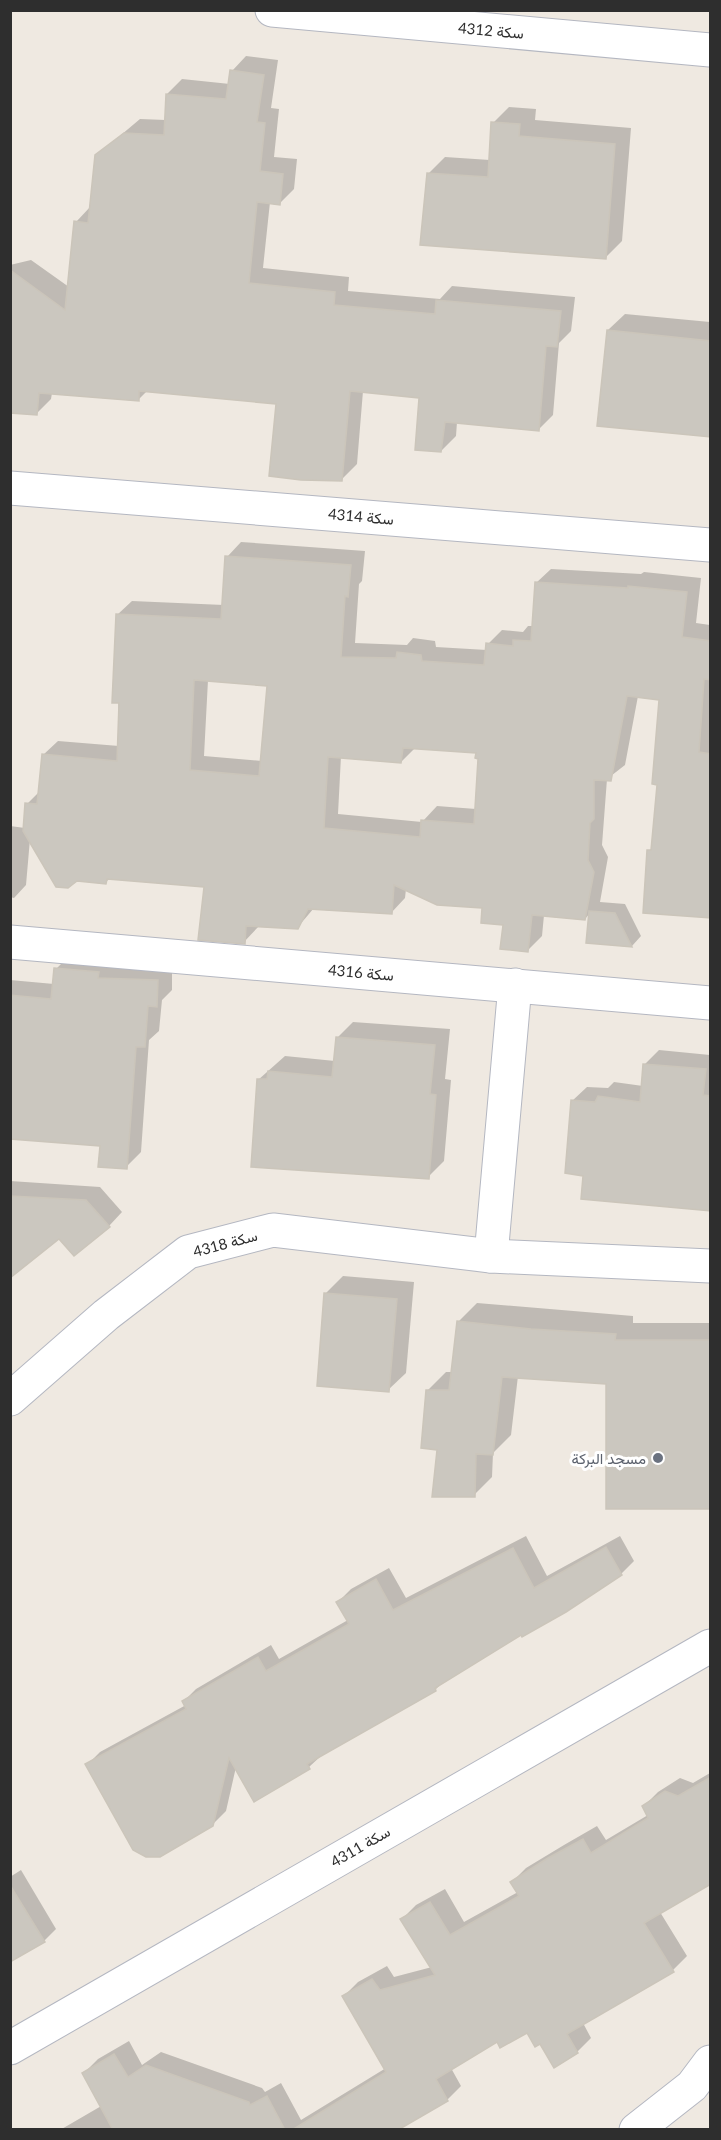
<svg xmlns="http://www.w3.org/2000/svg" width="721" height="2140" viewBox="0 0 721 2140" font-family="Lato,Vazirmatn,sans-serif">
<style>
.shadow{fill:#0003;fill-rule:evenodd}
.building{fill:#cbc7bf;stroke:#cbc5ba;stroke-width:1.5;fill-rule:evenodd}
.lines{fill:none;stroke-linecap:round;stroke-linejoin:round}
.minor-casing{stroke:#b4b7c1;stroke-width:35}
.minor{stroke:#fff;stroke-width:33}
.worship-dot{fill:#6b7280;stroke:#fff;stroke-width:2}
.labels{text-anchor:middle;dominant-baseline:central;stroke-width:6;stroke-linejoin:round;paint-order:stroke}
.street-label{font-size:15px;fill:#2e2e2e;stroke:#fff}
.worship-label{font-size:15px;fill:#5b616d;stroke:#fff;text-anchor:end}
</style>
<rect width="100%" height="100%" fill="#efe9e1"/>
<g class="shadow">
<path d="M246,56l32,4 -7,48 8,1 -5,48 23,2 -3,30 -15,15 -9,-2 -7,66 86,9 -1,14 92,8 12,-13 123,11 -4,34 -12,12 -6,72 -15,15 -81,-8 -1,14 -15,15 -20,-55 -58,-5 -6,73 -15,15 -65,-76 -130,-12 -9,9 -86,-7 -1,6 -15,15 -26,-2v-147l21,-5 38,27 7,-65 15,-16 5,-50 44,-37 26,1 1,-26 15,-15 48,5 2,-13z"/>
<path d="M509,107l27,2 -1,11 96,8 -9,113 -16,16 -177,-84 16,-16 45,3 3,-37z"/>
<path d="M625,314l85,8v113l-102,-105z"/>
<path d="M241,542l124,9 -3,30 -3,3 -4,59 52,2 6,-7 22,3 1,6 51,3 1,-6 14,-14 21,2 5,-6h6l2,-43 15,-14 90,5 3,-2 57,6 -5,45 14,2v292l-61,-66 4,-4 6,-64 1,-84 -22,-3 -13,69 -18,14 -5,66 6,12 -8,45 25,2 16,32 -9,10 -45,-5 3,-28 -5,6 -41,-4 -2,21 -14,14 -24,-27 -20,-17 -78,-17 -1,9 -14,15 -77,-5 -17,20 -38,-2 -15,16 -39,-57 -95,-7 -4,4 -76,-43 -4,46 -12,13 -4,-1v-71l15,2 2,-24 13,-13 3,-36 15,-14 61,5 -2,-131 15,-14 92,4 3,-48zM208,680l60,5 -6,76 -58,-5zM415,748l62,4 3,5 -4,52 -39,-3 -15,16 -84,-8 3,-58 60,6z"/>
<path d="M71,954l101,12v24l-10,10 -3,31 -10,9 -8,112 -15,15 -24,-23 -92,-6v-158l44,4 2,-15z"/>
<path d="M353,1022l97,7 -5,50 6,1 -7,81 -16,16 -170,-97 27,-24 50,5 2,-23z"/>
<path d="M659,1050l51,5v155l-126,-35 -12,-74 15,-14 21,1 6,-6 29,4 2,-22z"/>
<path d="M10,1181l90,6 22,25 -13,14 -50,11 -49,39z"/>
<path d="M343,1276l71,6 -8,91 -18,17 -63,-96z"/>
<path d="M477,1303l156,13v7h77v184l-102,-125 -90,-6 -7,59 -18,18 -1,24 -18,18 -35,-47 -11,-58 18,-18h6l6,-50z"/>
<path d="M526,1536l21,40 73,-40 14,25 -13,13 -175,105 -11,11 -113,65 -13,12 -54,33 -19,-33 -10,44 -14,14 -125,-60 13,-13 86,-47 -2,-4 12,-12 75,-44 8,14 69,-39 -10,-18 13,-13 38,-21 17,30z"/>
<path d="M710,1773v109l-50,30 27,44 -14,14 -90,53 8,15 -14,14 -23,14 -14,-24 -12,-11 -30,8 -47,29 10,18 -14,14 -49,30h-338l43,-25 -19,-32 14,-14 31,-18 13,24 19,-13 101,36 3,4 16,-9 20,37 85,-52 -42,-72 14,-14 29,-16 7,11 38,-10 -30,-48 14,-14 29,-16 19,33 54,-30 -6,-10 14,-14 38,-23 33,-19 9,14 42,-25 -4,-9 14,-14 22,-14 13,5z"/>
<path d="M21,1870l35,59 -12,12 -34,7v-71z"/>
</g>
<g class="building">
<path d="M230,70l34,5 -7,47 8,1 -5,48 23,3 -3,31 -23,-3 -8,81 86,9 -1,13 101,9 1,-14 125,11 -4,36 -11,-1 -7,85 -94,-9 -4,30 -26,-2 4,-52 -69,-7 -8,90 -41,-1 -32,-4 7,-72 -137,-13v10l-100,-8 -2,22 -27,-2v-143l55,40 9,-89 14,2 7,-68 29,-22 40,2 2,-41 60,5z"/>
<path d="M491,122l29,2 -1,12 96,8 -9,115 -186,-14 7,-72 61,4z"/>
<path d="M607,330l104,11v96l-114,-11z"/>
<path d="M225,556l126,9 -3,32 -3,-1 -4,61 55,1 1,-6 24,3 1,6 62,4 2,-22 27,3v-6l18,1 4,-59 93,6v-2l59,6 -5,45 29,4v39l-7,-1 -5,73 12,2v164l-68,-5 4,-63h4l6,-65 -5,-1 7,-84 -32,-4 -16,85 -17,-1v39l-4,4 -2,37 6,12 -9,48 -53,-5 -4,37 -28,-3 3,-24 -22,-2 1,-15 -45,-3 -43,-20 -2,29 -84,-5 -10,20 -52,-3 -1,18 -47,-4 6,-53 -97,-8 -1,5 -29,-3 -9,7 -12,-1 -33,-56 2,-28 12,1 5,-50 75,7 2,-58h-7l4,-89 105,5zM194,680l73,6 -8,90 -69,-6zM403,748l73,5 -1,5 3,1 -4,65 -53,-4 -1,17 -96,-9 4,-71 73,6z"/>
<path d="M589,911l26,2 17,34 -46,-4z"/>
<path d="M54,968l45,4 -1,6 60,2 -1,27 -9,-1 -3,41h-9l-9,122 -29,-2 2,-21 -90,-7v-144l41,4z"/>
<path d="M336,1037l99,8 -5,49 6,1 -7,84 -178,-12 6,-88h10l1,-8 64,6z"/>
<path d="M643,1064l63,5 -3,26 8,1v115l-130,-12 2,-23 -18,-3 6,-73 24,2 3,-6 42,6z"/>
<path d="M10,1196l76,4 24,27 -36,29 -15,-17 -49,39z"/>
<path d="M324,1293l73,6 -8,93 -72,-6z"/>
<path d="M457,1321l74,8 85,5 -1,6h96v169h-105v-125l-104,-7 -9,78 -17,-1 -1,43h-43l5,-47 -16,-2 5,-58h23z"/>
<path d="M606,1547l16,28 -56,37 -44,25 -1,-2 -86,53 1,3 -129,73 3,5 -56,33 -25,-44 -16,68 -53,31h-14l-13,-7 -48,-86 101,-55 -4,-8 76,-44 8,14 83,-47 -13,-22 40,-23 17,31 120,-62 21,40z"/>
<path d="M711,1777v107l-67,39 30,49 -107,62 11,19 -24,15 -14,-24 -5,3 -8,-14 -27,15 -3,-6 -61,37 12,22 -50,29h-106l94,-58 -44,-76 30,-17 8,11 55,-15 -35,-56 30,-17 20,33 69,-39 -9,-14 38,-24 35,-19 8,14 57,-35 -6,-12 23,-15 13,5z"/>
<path d="M10,1885l35,57 -35,20z"/>
<path d="M114,2054l14,23 18,-12 103,37 1,3 17,-9 18,34h-172l-31,-57z"/>
</g>
<g class="lines">
<defs>
<g id="minor">
<path d="M272,10l438,40"/>
<path d="M10,488l700,57"/>
<path d="M10,942l700,61"/>
<path d="M491,1256l24,-271"/>
<path d="M10,1399l96,-84 82,-63 85,-22 218,26 219,10"/>
<path d="M10,2048l700,-402"/>
<path d="M636,2130l56,-44 18,-24"/>
</g>
</defs>
<use href="#minor" class="minor-casing"/>
<use href="#minor" class="minor"/>
</g>
<circle class="worship-dot" cx="658" cy="1458" r="6"/>
<g class="labels">
<g class="street-label">
<text transform="translate(491 30) rotate(5)">سكة 4312</text>
<text transform="translate(361 516) rotate(5)">سكة 4314</text>
<text transform="translate(361 972) rotate(5)">سكة 4316</text>
<text transform="translate(225 1243) rotate(-15)">سكة 4318</text>
<text transform="translate(360 1846) rotate(-30)">سكة 4311</text>
</g>
<g class="worship-label">
<text x="646" y="1458">مسجد البركة</text>
</g>
</g>
<rect width="721" height="2140" fill="none" stroke="#2e2e2e" stroke-width="24"/>
</svg>
